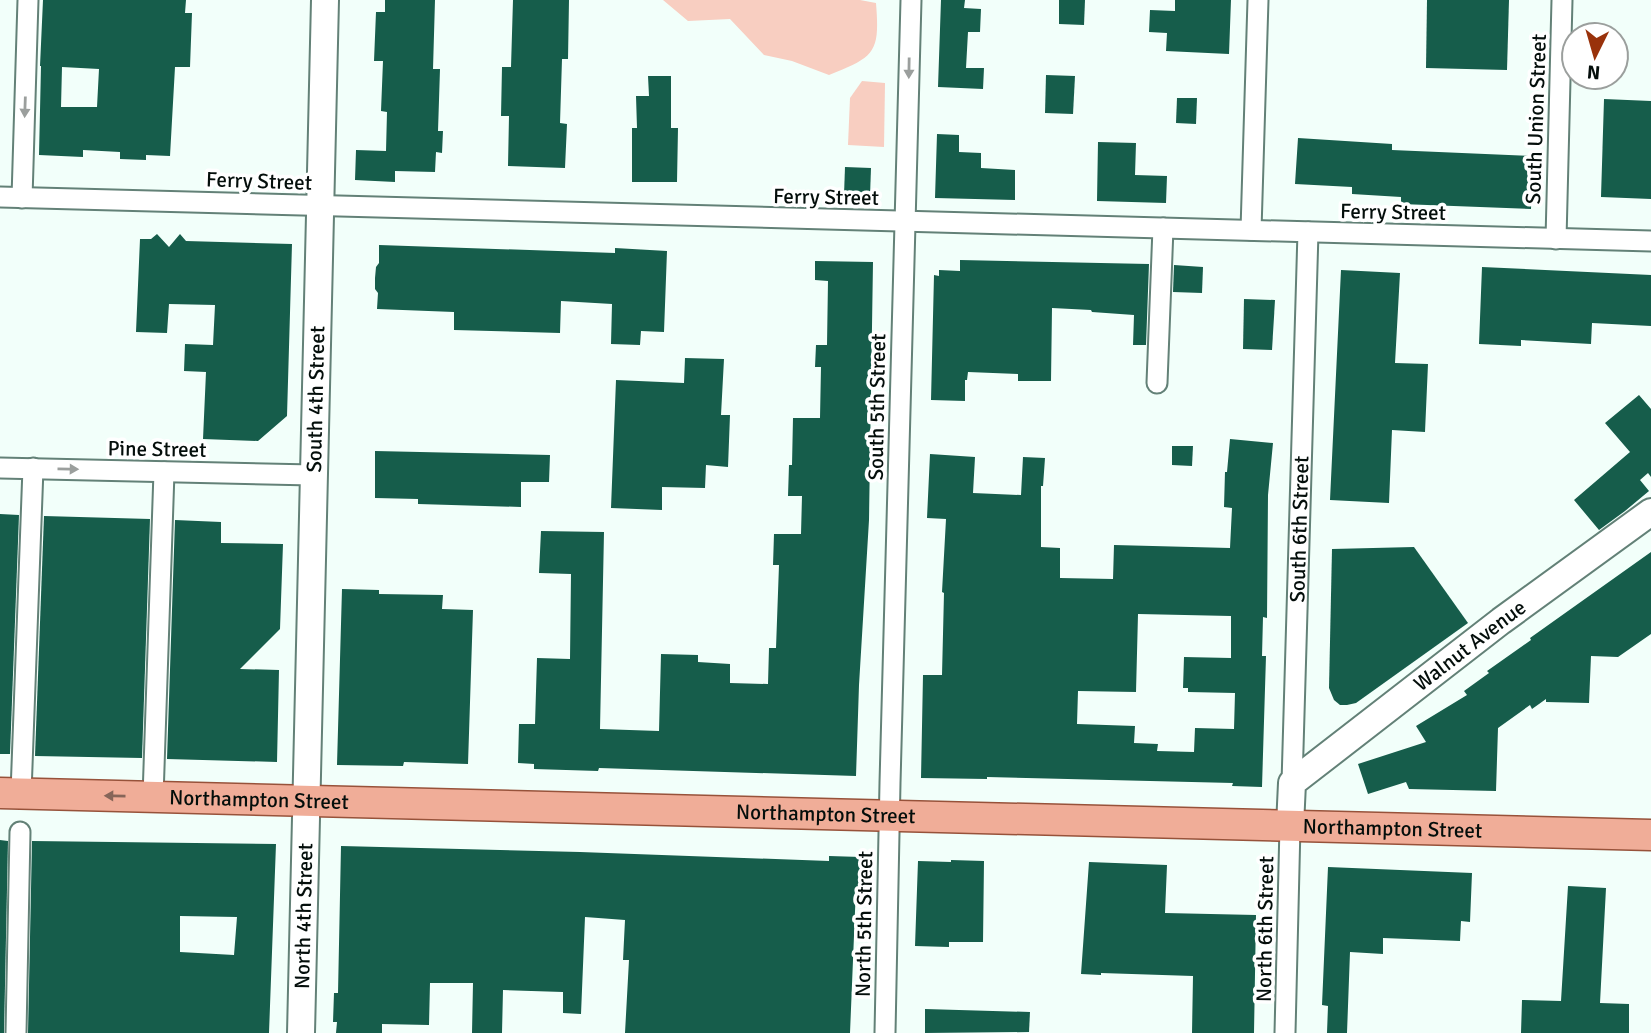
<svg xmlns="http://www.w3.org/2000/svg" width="1651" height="1033" viewBox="0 0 1651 1033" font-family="Signika,sans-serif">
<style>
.green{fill:#f8cec1}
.building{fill:#165d4b;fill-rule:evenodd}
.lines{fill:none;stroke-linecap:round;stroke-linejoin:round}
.street-casing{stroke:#638177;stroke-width:23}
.secondary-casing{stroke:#638177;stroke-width:30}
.primary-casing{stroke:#97523a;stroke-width:33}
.street{stroke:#fff;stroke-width:19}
.secondary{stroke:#fff;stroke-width:26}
.primary{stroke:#f0ad98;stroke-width:30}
.oneway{fill:#9b9f9d}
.oneway2{fill:#866559}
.labels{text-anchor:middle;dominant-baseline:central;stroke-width:7;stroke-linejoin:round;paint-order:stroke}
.street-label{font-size:21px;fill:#040e0b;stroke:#fff}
</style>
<rect width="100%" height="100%" fill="#f2fffa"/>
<g class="green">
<path d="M663,0h197l16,3c4,50 -1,54 -47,72l-37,-14 -28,-6 -34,-36 -42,2z"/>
<path d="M862,81l23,2 -1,64 -36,-2 2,-47z"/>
</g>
<g class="building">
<path d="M43,0h143l-1,13h7l-2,54h-15l-5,89 -24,-1v5l-26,-1v-7l-37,-2v7l-44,-2 2,-89h-1zM62,67l37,2 -2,38h-36z"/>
<path d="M385,0h50l-2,69h7l-2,62h5l-1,22 -6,-1 -1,20 -40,-1v11l-40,-2 1,-30 30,1 1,-39 -6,-1 2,-50h-9l2,-49h9z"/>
<path d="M513,0h56l-1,59h-6l-2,64 7,1 -2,44 -57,-2 1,-50h-8l1,-49h9z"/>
<path d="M941,0h24l-1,8 17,1 -1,23h-12l-2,36h18l-1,21 -45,-2z"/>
<path d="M1059,0h26l-1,25 -25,-1z"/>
<path d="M1175,0h56l-2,54 -63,-3 1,-18 -18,-1 1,-22 25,1z"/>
<path d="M1427,0h82l-2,70 -81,-2z"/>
<path d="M1046,75l29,1 -2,38 -28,-1z"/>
<path d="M648,76h23v52h7l-1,54h-45v-54h5l-1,-32h13z"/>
<path d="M1177,98h20l-1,26 -20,-1z"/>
<path d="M1604,99l47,2v98l-50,-2z"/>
<path d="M937,134l22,1v17l22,1v15l34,2v30l-80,-2z"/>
<path d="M1298,138l94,6v6l141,6 -2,53 -130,-5v-7l-49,-3v-7l-57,-3z"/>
<path d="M1098,142l38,1 -1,32 32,1 -1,27 -69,-2z"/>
<path d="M845,167l26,1 -1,28 -26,-1z"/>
<path d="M157,234l12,13 11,-13 6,7 106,3 -5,172 -29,25 -55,-2 3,-67 -22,-1 1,-27 28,1 2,-40 -46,-1 -2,29 -31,-1 4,-93h11z"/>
<path d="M379,245l236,8v-5l52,3 -3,81 -23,-1 -1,14 -29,-1 1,-40 -51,-3 -1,32 -106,-3v-18l-77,-3 1,-16 -3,-4v-11l1,-11 3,-4z"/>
<path d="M960,260l189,4 -3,81h-13l1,-30 -42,-3 -1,-2 -39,-2 -1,73h-33v-7l-50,-2 -1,8h-2v21l-34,-1 3,-125 5,1v-6l21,1z"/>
<path d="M815,261l58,1 -4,258 -10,165 -3,91 -257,-8 -1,3 -64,-2v-5l-16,-1 1,-39h16l2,-66 33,1 1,-85 -32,-1 2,-42 63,1 -4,197 59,2 2,-77 37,1v7l32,2v19l38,1 1,-36h7l3,-83h-6l1,-31h27l1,-38h-14l1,-31h3l1,-47h27l1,-51h-6l1,-22h11l1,-64 -13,-1z"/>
<path d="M1174,265l29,2 -1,26 -29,-1z"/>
<path d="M1482,267l169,8v51l-59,-3 -1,21 -70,-4v6l-42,-2z"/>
<path d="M1341,270l59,3 -5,90 33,1 -3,68 -33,-2 -3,73 -59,-3z"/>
<path d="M1244,299l31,1 -3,50 -29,-1z"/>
<path d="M685,358l39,1 -3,56h9l-2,52 -22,-2 -1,23 -43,-1v23l-51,-2 5,-128 68,3z"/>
<path d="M1639,395l12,14v68l-3,-4 -8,7 9,11 -24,20 -26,19 -25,-30 56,-48 -25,-29z"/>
<path d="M1230,439l43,4 -5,52 -1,123 -4,-1 -1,39h4l-4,131 -30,-1 1,-3 -246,-6v2l-66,-1 2,-103h19l2,-82 -2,-1 4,-73 -19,-1 3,-64 45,3 -2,36 48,2 2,-38 22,1 -2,28h-2v61l19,1v30l53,1 1,-34 116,3 2,-40 -8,-1 1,-35h2zM1138,614l93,2v42l-47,-1 -1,31h5v4l47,1 -1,36 -39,-1 -1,24 -37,-1 1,-7 -24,-1 1,-17 -58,-2 1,-33 58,1z"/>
<path d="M1172,446h21l-1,20 -20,-1z"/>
<path d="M375,451l175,4 -1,27h-28v25l-103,-3v-5l-43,-1z"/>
<path d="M0,514l19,1 -9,239h-10z"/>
<path d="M44,516l106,3 -8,239 -107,-2z"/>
<path d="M175,520l46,2v21l62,1 -3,85 -40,40 39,1 -2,92 -110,-3z"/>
<path d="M1414,547l54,76 -112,80 -9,2h-7l-6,-5 -5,-12 3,-139z"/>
<path d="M1651,552v82l-33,23 -27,-1 -2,47 -43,-1v-3l-14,10 -2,-4 -32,23 -2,63 -87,-2 -3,-7 -38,12 -10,-30 68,-22 -10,-16 51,-31 -3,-4 25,-18 -2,-2 44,-31 -1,-2z"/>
<path d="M342,589l37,1v4l64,1 -1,14 31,1 -5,154 -64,-2 -1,4 -66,-1z"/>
<path d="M0,840l8,1 -4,192h-4z"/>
<path d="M32,841l244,3 -7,189h-241zM180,916l57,1 -3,38 -54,-3z"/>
<path d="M341,846l239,6 249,9v-5l32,1 -2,30h-3l-6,146h-225l4,-73h-6l2,-40 -40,-3 -4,97 -18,-1v-21l-60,-2 -1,43h-30l1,-50h-43l-1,42 -47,-1v9h-46l1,-11h-4l1,-29h4z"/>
<path d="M951,860l33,1 -1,81h-34v5l-34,-1 3,-85 33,1z"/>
<path d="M1089,862l78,3 -2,48 91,2 -2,118h-62l1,-57 -92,-3v2l-20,-1z"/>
<path d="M1328,867l144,6 -2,49 -9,-1 -1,20 -77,-3v16l-33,-2 -3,81h-20l1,-27 -6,-1z"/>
<path d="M1568,886l38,2 -6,115 29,1v29h-108l1,-33 39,1z"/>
<path d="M925,1009l105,3 -1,20 -104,1z"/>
</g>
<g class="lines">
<defs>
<g id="street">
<path d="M0,197l1651,44"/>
<path d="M22,198l6,-198"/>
<path d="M1251,230l7,-230"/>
<path d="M1556,239l6,-239"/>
<path d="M1157,383l6,-155"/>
<path d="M0,468l313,7"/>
<path id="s1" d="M1292,783l16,-551"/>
<path d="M21,793l12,-325"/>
<path d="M153,797l11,-325"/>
<path d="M16,1033l4,-201"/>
<path d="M885,1033l5,-250 21,-783"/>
<path d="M1285,1033l5,-207"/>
</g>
<g id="secondary">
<path id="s2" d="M1290,826l2,-43 209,-162 150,-109"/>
<path id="s3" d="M301,1033l24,-1033"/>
</g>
<g id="primary">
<path id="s4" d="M0,793l1651,42"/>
</g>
</defs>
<use href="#street" class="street-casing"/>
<use href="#secondary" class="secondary-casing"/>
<use href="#primary" class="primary-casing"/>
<use href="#street" class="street"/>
<use href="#secondary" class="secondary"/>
<use href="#primary" class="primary"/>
</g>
<defs><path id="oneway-solid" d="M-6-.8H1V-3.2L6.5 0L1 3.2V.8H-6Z" transform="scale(1.75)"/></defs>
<g class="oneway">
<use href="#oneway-solid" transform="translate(909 68) rotate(91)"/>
<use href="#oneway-solid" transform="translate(25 107) rotate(92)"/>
<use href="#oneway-solid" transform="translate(68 469) rotate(1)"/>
</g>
<use class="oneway2" href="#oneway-solid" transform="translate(115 796) rotate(-179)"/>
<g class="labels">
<g class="street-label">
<text transform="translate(1536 119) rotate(-88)">South Union Street</text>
<text transform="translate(259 181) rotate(2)">Ferry Street</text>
<text transform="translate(826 197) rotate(1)">Ferry Street</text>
<text transform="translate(1393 212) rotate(1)">Ferry Street</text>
<text stroke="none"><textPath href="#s3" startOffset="634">South 4th Street</textPath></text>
<text transform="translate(877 407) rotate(-89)">South 5th Street</text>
<text transform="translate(157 449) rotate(1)">Pine Street</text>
<text stroke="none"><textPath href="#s1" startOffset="254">South 6th Street</textPath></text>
<text stroke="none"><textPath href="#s2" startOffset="268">Walnut Avenue</textPath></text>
<text stroke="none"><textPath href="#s4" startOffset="259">Northampton Street</textPath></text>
<text stroke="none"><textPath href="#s4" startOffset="826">Northampton Street</textPath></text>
<text stroke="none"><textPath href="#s4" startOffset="1393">Northampton Street</textPath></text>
<text stroke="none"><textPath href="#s3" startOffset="117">North 4th Street</textPath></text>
<text transform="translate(864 924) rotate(-89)">North 5th Street</text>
<text transform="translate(1265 929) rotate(-89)">North 6th Street</text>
</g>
</g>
<g transform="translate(1595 56) rotate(185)"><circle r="33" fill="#ffffff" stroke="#9b9f9d" stroke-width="2"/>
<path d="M0-5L12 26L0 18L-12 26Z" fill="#99320b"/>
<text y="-10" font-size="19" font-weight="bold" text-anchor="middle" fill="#040e0b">N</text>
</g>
</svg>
